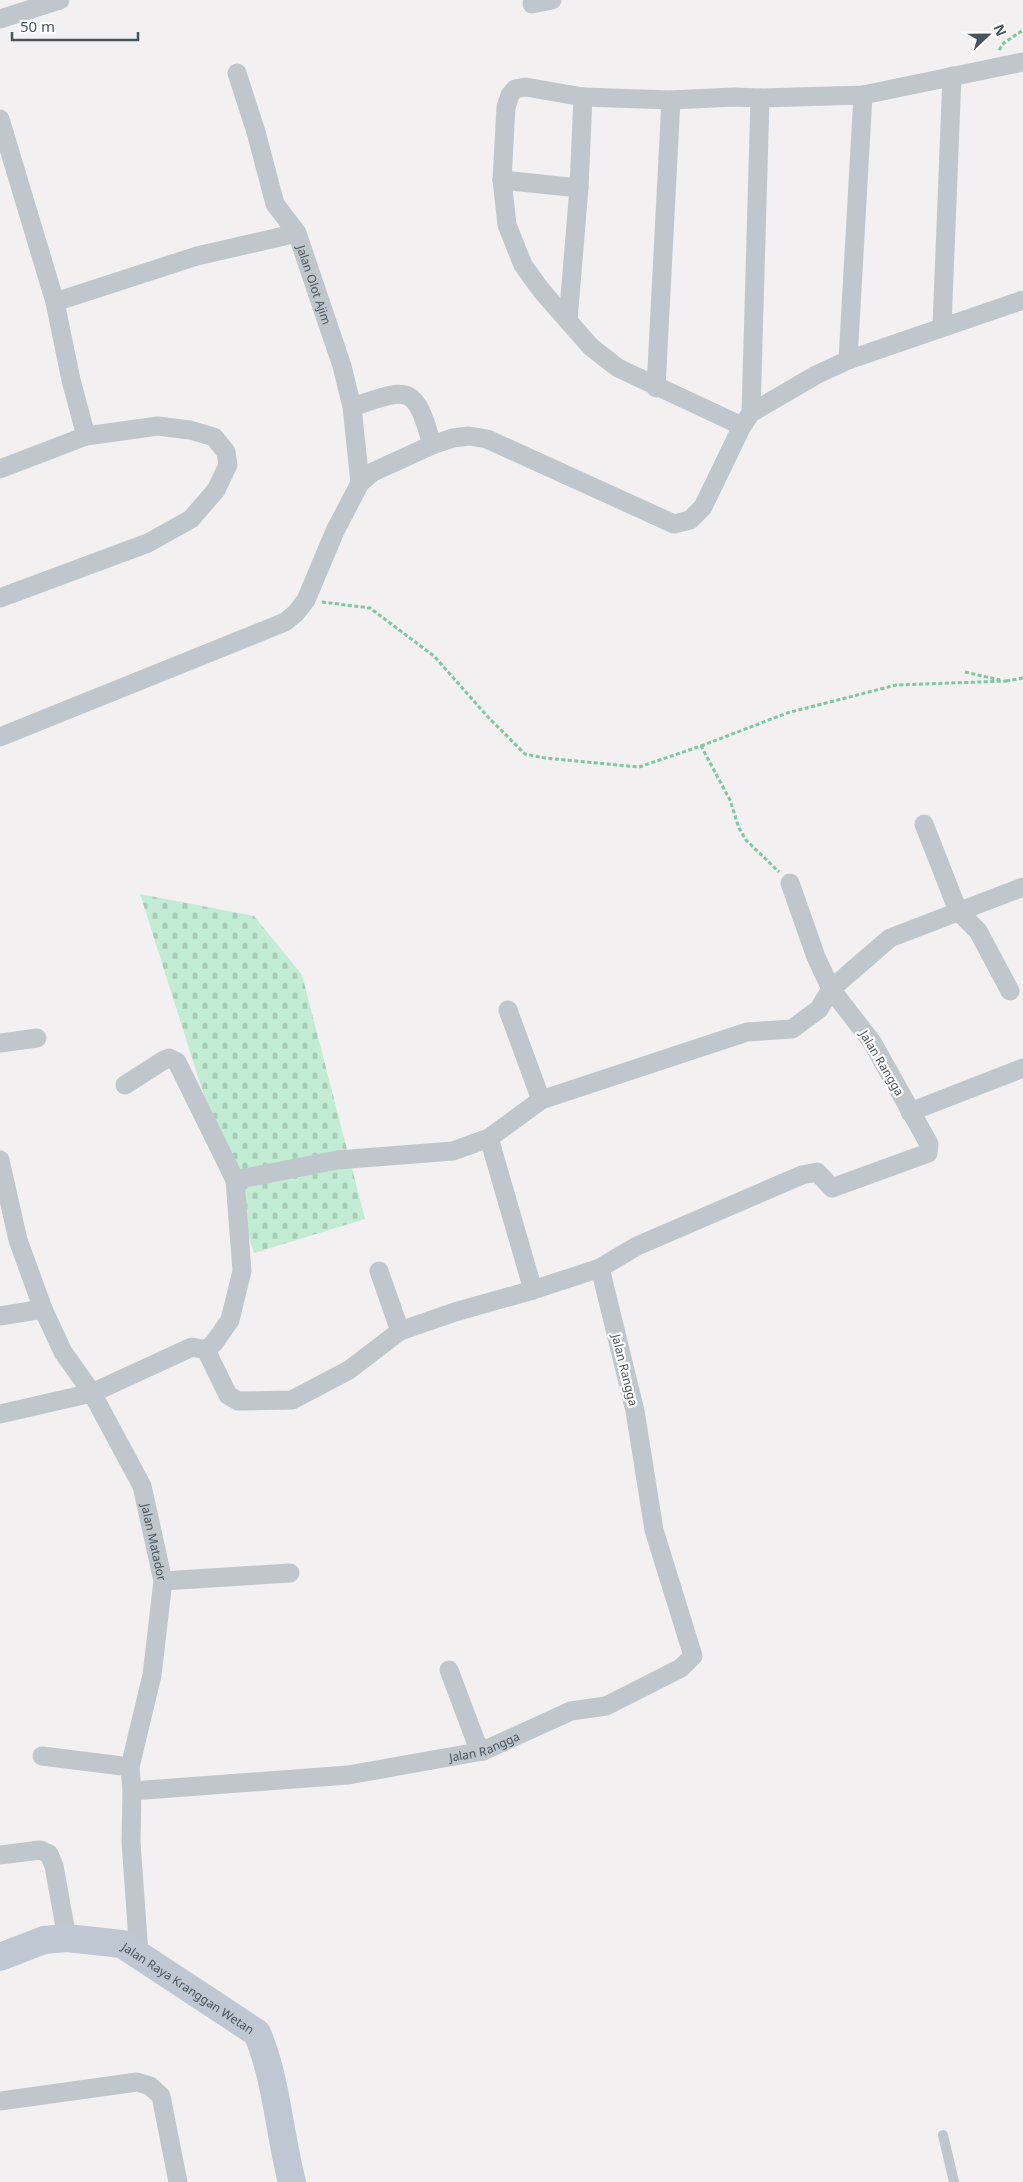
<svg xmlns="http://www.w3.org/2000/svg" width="1023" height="2182" viewBox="0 0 1023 2182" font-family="'Noto Sans',sans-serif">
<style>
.cemetery{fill:url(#cemetery-stones)}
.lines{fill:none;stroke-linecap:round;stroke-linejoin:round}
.path{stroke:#7dc7a3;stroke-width:3;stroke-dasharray:4 2.5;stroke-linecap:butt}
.service{stroke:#bfc7cd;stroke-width:10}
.minor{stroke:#bfc7cd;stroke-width:19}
.secondary{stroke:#bfc8d2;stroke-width:28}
.labels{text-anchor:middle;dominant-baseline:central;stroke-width:4.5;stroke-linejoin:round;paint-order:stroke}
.street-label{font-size:12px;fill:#49535c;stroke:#fff}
</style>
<defs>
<pattern id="cemetery-stones" width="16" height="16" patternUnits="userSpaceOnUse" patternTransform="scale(1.25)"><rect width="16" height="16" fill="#c2ecd3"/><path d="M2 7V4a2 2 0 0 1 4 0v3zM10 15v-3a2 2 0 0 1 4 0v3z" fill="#a8ccb8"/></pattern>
</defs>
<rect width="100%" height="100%" fill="#f2f0f0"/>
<path class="cemetery" d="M140,894l114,22 48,59 63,244 -111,34z"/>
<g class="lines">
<g class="path">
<path d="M999,50l5,-7 19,-13"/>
<path d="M322,602l48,6 64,48 54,61 37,37 20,4 94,9 62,-21 29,54 9,28 7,12 33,32"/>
<path d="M965,672l35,8"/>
<path d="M1006,681l17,-3"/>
<path d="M701,746l86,-33 109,-28 111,-4"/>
</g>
<path class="service" d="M943,2135l11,47"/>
<g class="minor">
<path d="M532,4l20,-4"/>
<path d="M0,19l60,-19"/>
<path d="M237,73l19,59 19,72 22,29"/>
<path d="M0,119l55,183"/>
<path d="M502,180l77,8"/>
<path d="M568,321l11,-133 4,-91"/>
<path d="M942,326l10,-250"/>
<path d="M848,360l15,-265"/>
<path d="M656,388l15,-288"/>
<path d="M352,407c57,-19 63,-24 80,38"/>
<path d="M751,413l9,-315"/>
<path d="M742,426l-124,-58 -27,-21 -50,-57 -18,-25 -16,-40 -5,-45 4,-73 4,-12 5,-6 11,-2 57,10 88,3 63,-3 26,1 103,-3 160,-33"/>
<path id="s1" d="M86,436l-15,-56 -16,-78 142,-46 100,-23 45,133 10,41 8,76"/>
<path d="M0,469l86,-33 72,-10 32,4 24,7 12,15 2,13 -12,25 -25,29 -43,24 -148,55"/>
<path d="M0,737l285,-115 11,-9 10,-13 29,-69 25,-48 13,-11 59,-27 21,-7 16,-2 18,3 187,85 16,-4 13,-13 39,-81 9,-13 65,-38 32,-15 175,-60"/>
<path d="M924,824l34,87 20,20 32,60"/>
<path d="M508,1010l33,90"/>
<path d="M0,1043l37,-5"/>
<path d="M125,1085l39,-25 5,-2 8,4 58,118"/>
<path d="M910,1112l113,-44"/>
<path d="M489,1138l44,152"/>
<path id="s2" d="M0,1160l18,80 25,69 20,43 29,41 50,93 21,95 -11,94 -22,92 2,24 -1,51 8,112"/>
<path d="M379,1271l21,60"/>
<path d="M0,1316l43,-7"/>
<path d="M206,1350l8,-7 16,-23 12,-49 -7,-91 102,-20 116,-9 36,-13 52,-38 206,-68 45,-3 27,-20 12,-20 -15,-32 -26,-74"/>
<path d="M0,1414l92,-21 100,-46 14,3 22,45 10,6 54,-1 57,-30 51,-39 55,-19 78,-22 67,-22"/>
<path d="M163,1581l127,-8"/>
<path d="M449,1670l27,72 7,9"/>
<path d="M42,1756l88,11"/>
<path id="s3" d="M132,1791l216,-16 135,-24 88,-40 35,-5 75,-38 12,-12 -39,-126 -19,-119 -35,-143 37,-22 165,-71 15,-3 15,16 96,-35 1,-9 -57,-102 -41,-53 59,-51 133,-51"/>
<path d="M0,1855l40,-5 9,4 5,12 13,72"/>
<path d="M0,2101l137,-19 13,4 11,10 17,86"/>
</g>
<path class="secondary" id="s4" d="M0,1957l44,-17 23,-2 55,6 135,89c20,47 22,100 35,149"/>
</g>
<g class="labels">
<g class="street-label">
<text stroke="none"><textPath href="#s1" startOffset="444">Jalan Olot Ajim</textPath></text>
<text transform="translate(882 1063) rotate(59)">Jalan Rangga</text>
<text transform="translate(625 1370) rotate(76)">Jalan Rangga</text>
<text stroke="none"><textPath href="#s2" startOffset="416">Jalan Matador</textPath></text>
<text stroke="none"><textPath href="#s3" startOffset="356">Jalan Rangga</textPath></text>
<text stroke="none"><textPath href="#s4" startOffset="205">Jalan Raya Kranggan Wetan</textPath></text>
</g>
</g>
<g transform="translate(988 35) rotate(68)" stroke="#ffffff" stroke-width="4" paint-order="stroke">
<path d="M0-4L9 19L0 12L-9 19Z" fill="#49535c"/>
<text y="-8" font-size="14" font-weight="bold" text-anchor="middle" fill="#49535c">N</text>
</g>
<path d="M12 32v8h126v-8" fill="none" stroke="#49535c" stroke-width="2.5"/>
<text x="20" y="32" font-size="15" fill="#49535c" stroke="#ffffff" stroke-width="4" paint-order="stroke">50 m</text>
</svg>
